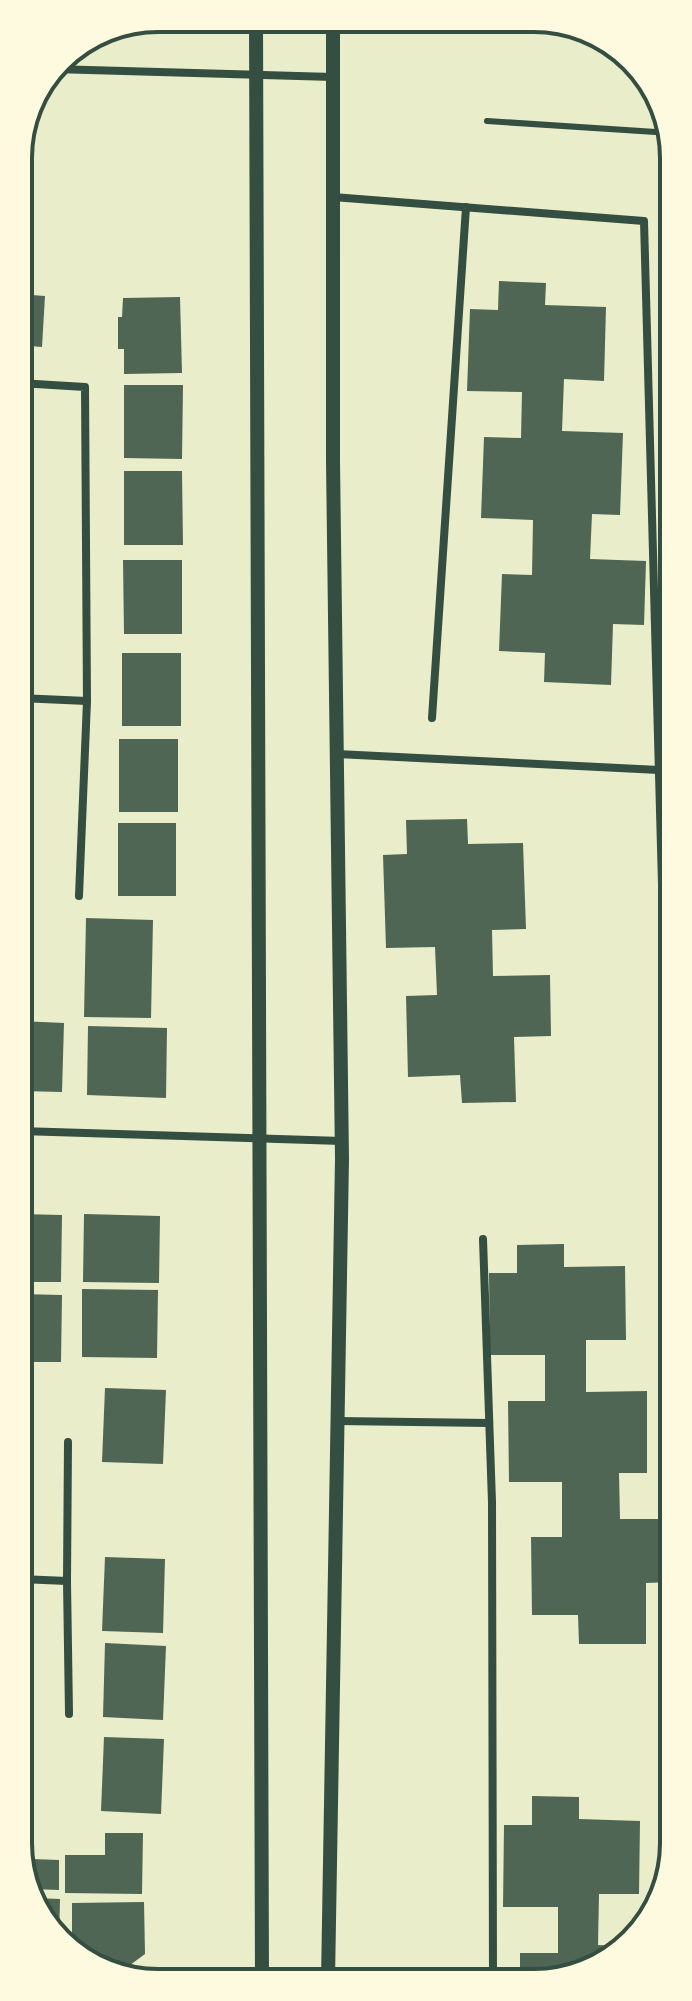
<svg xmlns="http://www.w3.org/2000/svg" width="692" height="2001" viewBox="0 0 692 2001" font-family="'Space Grotesk',sans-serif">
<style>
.building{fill:#4f6655}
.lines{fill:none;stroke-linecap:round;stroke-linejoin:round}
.service{stroke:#344e41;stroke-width:6}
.minor{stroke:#344e41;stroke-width:8}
.tertiary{stroke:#344e41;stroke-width:14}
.rim{fill:none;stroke:#344e41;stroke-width:4}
</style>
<rect width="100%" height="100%" fill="#e9edc9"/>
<g class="building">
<path d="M152,20l1,14h-37z"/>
<path d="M499,281l47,2 -1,22 61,2 -2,74 -40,-2 -2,52 61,2 -3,82 -28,-1 -2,45 56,2 -2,64 -31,-1 -2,61 -67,-3 1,-29 -46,-2 3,-77 30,1 1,-55 -52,-2 3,-81 37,1 1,-46 -55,-1 3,-82 28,1z"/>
<path d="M19,294l26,2 -3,51 -23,-2z"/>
<path d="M180,297l2,76 -58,1v-25h-6v-32h4l1,-19z"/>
<path d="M124,385h59l-1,74 -58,-1z"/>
<path d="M124,471h58l1,74h-59z"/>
<path d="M123,560h59v74h-58z"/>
<rect x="122" y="653" width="59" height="73"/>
<rect x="119" y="739" width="59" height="73"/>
<path d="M467,819l1,25 55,-1 3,86 -34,1 1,46 57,-1 1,61 -37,1 2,65 -54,1 -2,-28 -52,2 -2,-81 31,-1 -2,-48 -49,1 -3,-93 24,-1 -1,-34z"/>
<rect x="118" y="823" width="58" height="73"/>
<path d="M86,918l67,2 -2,98 -67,-1z"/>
<path d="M20,1021l44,2 -2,69 -42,-1z"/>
<path d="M88,1026l79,2 -1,70 -79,-3z"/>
<path d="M20,1214l42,1 -1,67h-41z"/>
<path d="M84,1214l76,2 -1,67 -76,-1z"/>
<path d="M564,1244v23l61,-1 1,74h-40v52l61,-1v82h-28l1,46h53v63l-27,1v61h-67l-1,-29h-46l-1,-78h31v-55h-53l-1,-81h37v-46h-55l-1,-82h28v-28z"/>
<path d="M82,1289l76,1 -1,68 -75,-1z"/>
<path d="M20,1294l42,1 -1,67h-41z"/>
<path d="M20,1375h4l-1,49h-3z"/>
<path d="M105,1388l61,2 -3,74 -61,-2z"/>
<path d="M105,1557l60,2 -2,74 -61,-2z"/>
<path d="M105,1643l61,3 -3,74 -60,-3z"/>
<path d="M104,1737l60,2 -3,75 -60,-3z"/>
<path d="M532,1796l47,1v22l61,2 -1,73h-40l-1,51 23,1 -59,34h-42v-27h38v-46h-55l1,-82h28z"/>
<path d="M105,1833h38l-1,61 -77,-1v-38h40z"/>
<path d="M21,1837h11v22l27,1v30l-28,-1 -10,-18z"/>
<path d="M35,1898l25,1 -1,43z"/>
<path d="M144,1902l1,52 -27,20 -46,-25v-46z"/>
</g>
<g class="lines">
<path class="service" d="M487,121l184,12"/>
<g class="minor">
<path d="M53,69l280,8"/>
<path d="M333,197l311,24 29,1069"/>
<path d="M19,383l66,4 2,314 -8,195"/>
<path d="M19,698l68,3"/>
<path d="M432,718l34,-511"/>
<path d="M337,754l322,16"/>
<path d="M20,1131l322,10"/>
<path d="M483,1239l9,263 1,478"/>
<path d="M337,1421l152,2"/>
<path d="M20,1579l47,2 1,-139"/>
<path d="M67,1581l2,133"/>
</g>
<g class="tertiary">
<path d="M256,19l6,1961"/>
<path d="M328,1980l14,-821 -9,-698v-442"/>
</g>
</g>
<path d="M0 0H692V2001H0ZM158 32H534A126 126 0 0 1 660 158V1843A126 126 0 0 1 534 1969H158A126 126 0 0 1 32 1843V158A126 126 0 0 1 158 32Z" fill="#fefae0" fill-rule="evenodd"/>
<path class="rim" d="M158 32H534A126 126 0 0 1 660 158V1843A126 126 0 0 1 534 1969H158A126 126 0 0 1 32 1843V158A126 126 0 0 1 158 32Z"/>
</svg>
